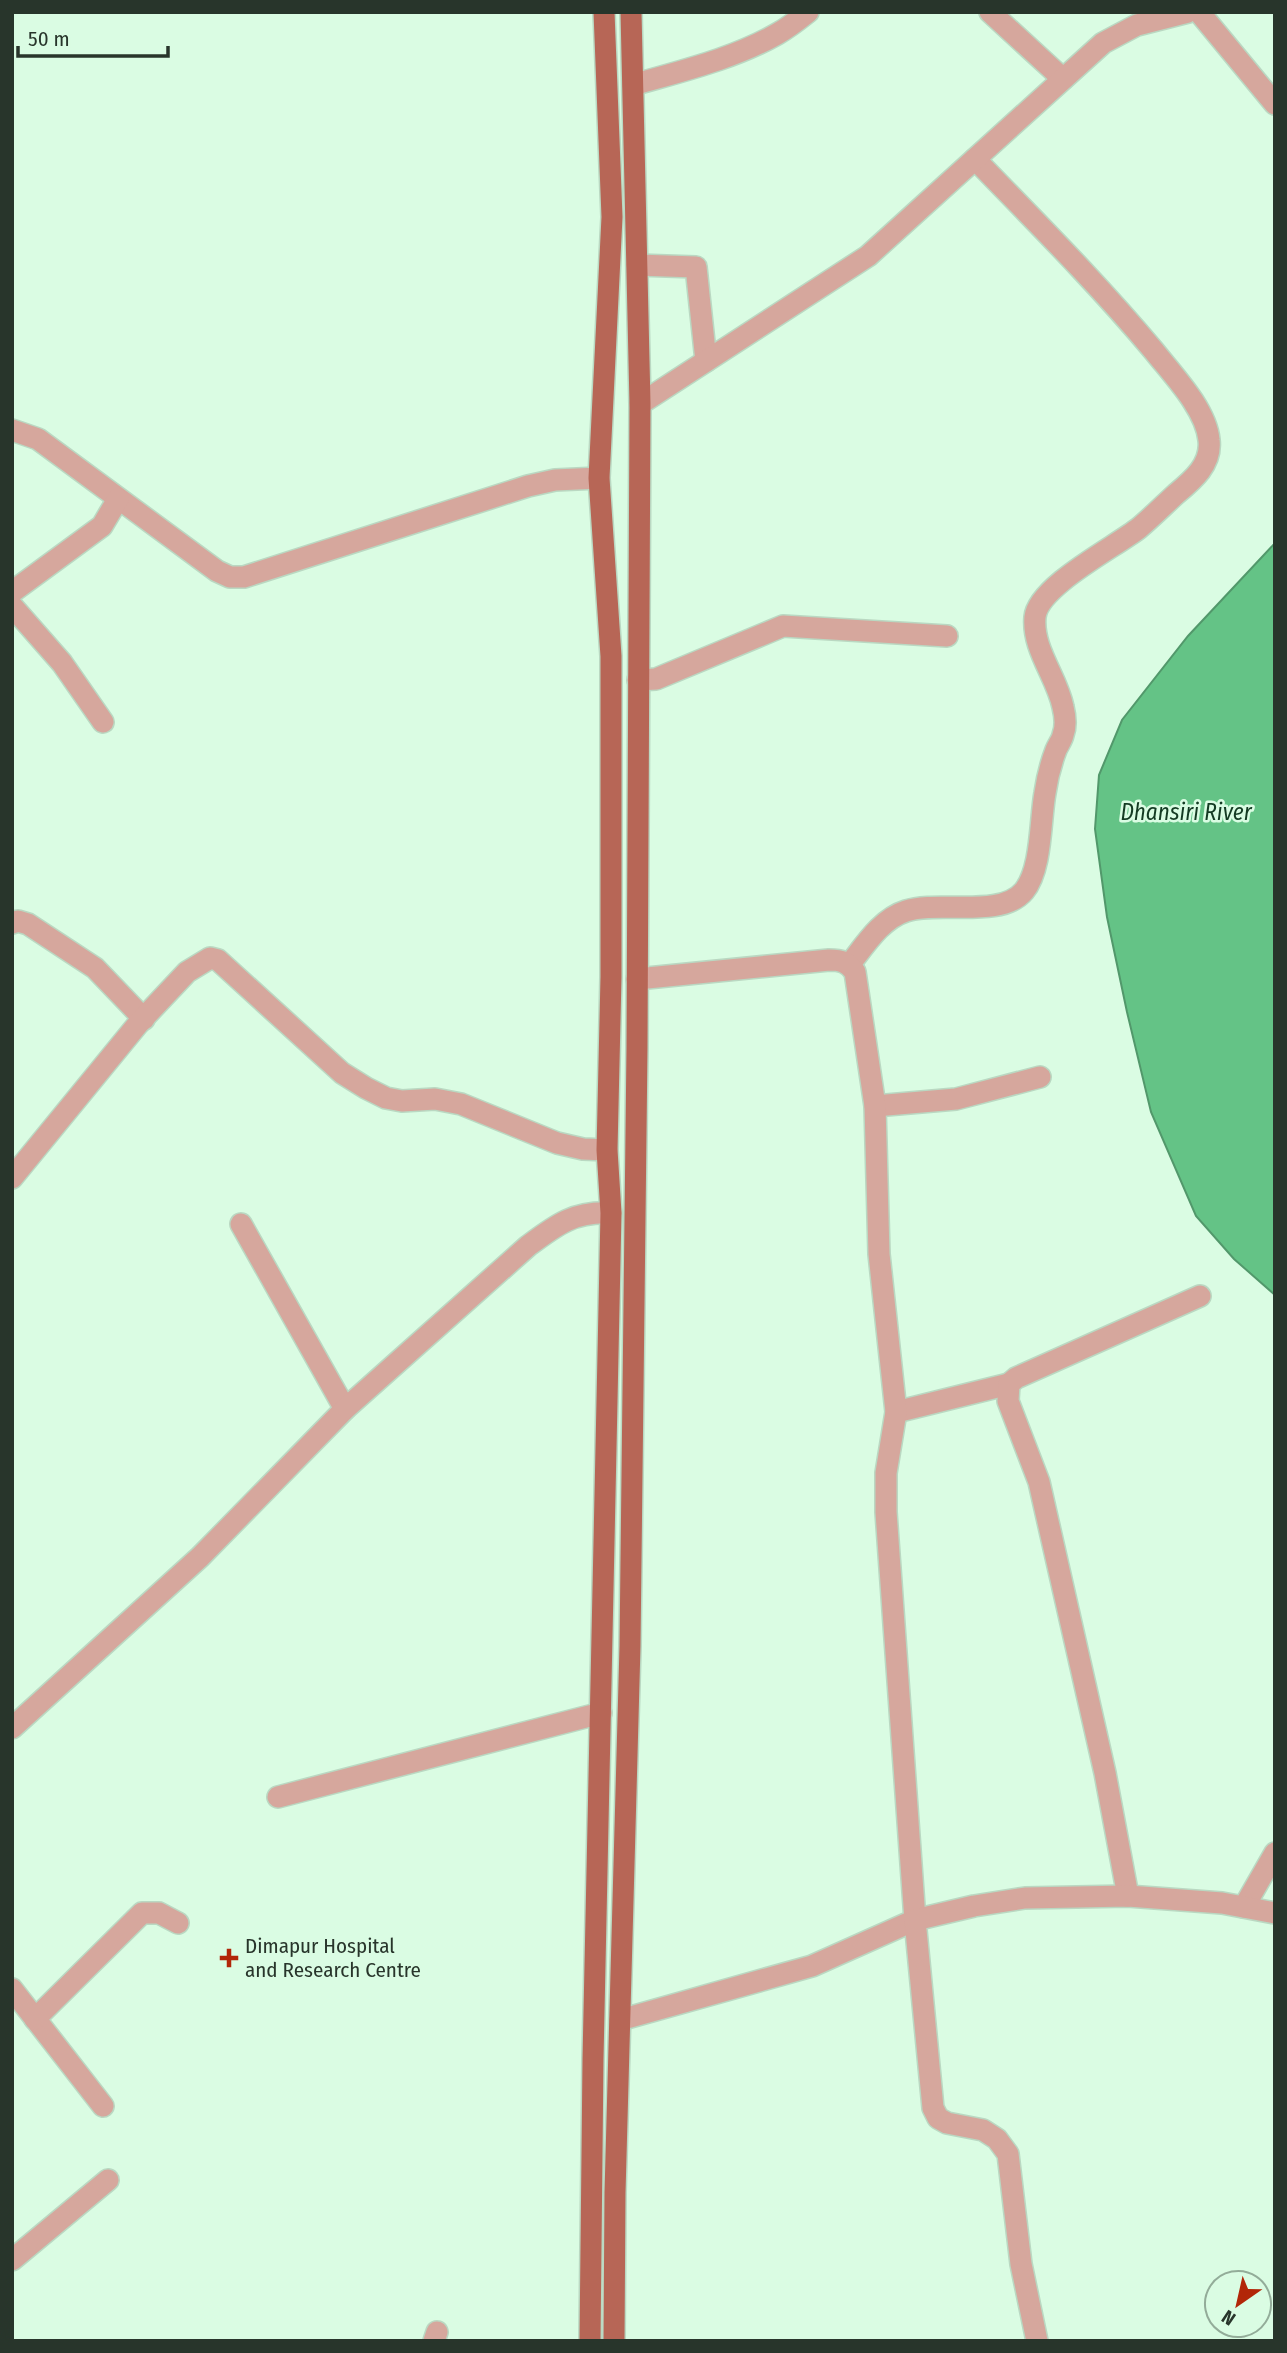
<svg xmlns="http://www.w3.org/2000/svg" width="1287" height="2353" viewBox="0 0 1287 2353" font-family="'Fira Sans Condensed',sans-serif">
<style>
.water{fill:#64c386;stroke:#52986b;stroke-width:2}
.lines{fill:none;stroke-linecap:round;stroke-linejoin:round}
.minor-casing{stroke:#bad8c2;stroke-width:24}
.tertiary-casing{stroke:#bad8c2;stroke-width:24}
.primary-casing{stroke:#bad8c2;stroke-width:24}
.minor{stroke:#d6a79d;stroke-width:21}
.tertiary{stroke:#d6a79d;stroke-width:21}
.primary{stroke:#b76656;stroke-width:21}
.poi-dot{fill:#b22608;stroke:#dafce3;stroke-width:2.5}
.labels{text-anchor:middle;dominant-baseline:central;stroke-width:5;stroke-linejoin:round;paint-order:stroke}
.poi-label{font-size:21px;fill:#28352b;stroke:#dafce3;text-anchor:start}
.water-label{font-size:23px;font-style:italic;fill:#143b23;stroke:#dafce3}
</style>
<rect width="100%" height="100%" fill="#dafce3"/>
<path class="water" d="M1275,543v752l-41,-36 -38,-43 -45,-104 -24,-100 -20,-95 -12,-88 4,-54 23,-55 66,-84z"/>
<g class="lines">
<defs>
<g id="minor">
<path d="M990,12l73,67"/>
<path d="M1199,12l76,92"/>
<path d="M633,85c48,-14 100,-26 144,-51 11,-6 21,-14 31,-22"/>
<path d="M637,265l59,2 10,94"/>
<path d="M12,430l26,9 179,132 13,6h14l284,-91 27,-6 44,-2"/>
<path d="M12,592l90,-66 16,-27"/>
<path d="M12,606l50,57 41,59"/>
<path d="M638,680l18,-1 127,-53 164,10"/>
<path d="M12,923l6,-2 10,3 67,44 49,51"/>
<path d="M850,964c15,-19 31,-45 56,-53 32,-11 95,8 118,-20 18,-22 16,-71 21,-98 2,-14 6,-30 11,-43 2,-5 6,-10 7,-15 3,-8 2,-20 0,-28 -6,-30 -31,-58 -28,-90 3,-31 80,-70 104,-89 13,-11 25,-23 37,-34 17,-14 36,-30 33,-54 -3,-31 -36,-65 -55,-89 -56,-67 -118,-129 -179,-192"/>
<path d="M875,1106l81,-7 84,-22"/>
<path d="M12,1178l126,-154 49,-52 23,-14 8,2 124,113 24,15 20,10 16,3 33,-2 26,5 96,39 26,6 24,1"/>
<path d="M241,1224l104,185"/>
<path d="M896,1412l113,-28"/>
<path d="M12,1728l188,-171 145,-148 183,-163c28,-21 46,-35 83,-33"/>
<path d="M278,1797l323,-84"/>
<path d="M1128,1896l-23,-123 -66,-291 -31,-81 1,-17 7,-6 184,-82"/>
<path d="M1244,1907l31,-54"/>
<path d="M12,1989l91,117"/>
<path d="M35,2019l107,-106h17l19,10"/>
<path d="M620,2020l192,-54 103,-46 -29,-408v-39l10,-61 -17,-158 -4,-148 -20,-134c-7,-10 -14,-12 -26,-12l-192,19"/>
<path d="M12,2260l96,-80"/>
<path d="M434,2341l3,-9"/>
<path d="M1037,2341l-16,-77 -13,-110 -11,-15 -14,-9 -36,-7 -9,-5 -5,-10 -18,-188 59,-14 51,-8 103,-2 94,7 53,10"/>
</g>
<path id="tertiary" d="M640,404l228,-148 235,-213 34,-18 51,-13"/>
<g id="primary">
<path d="M590,2341l3,-282 18,-846 -4,-63 4,-173v-321l-12,-178 13,-261 -8,-205"/>
<path d="M614,2341l1,-148 15,-547 7,-598 3,-644 -9,-392"/>
</g>
</defs>
<use href="#minor" class="minor-casing"/>
<use href="#tertiary" class="tertiary-casing"/>
<use href="#primary" class="primary-casing"/>
<use href="#minor" class="minor"/>
<use href="#tertiary" class="tertiary"/>
<use href="#primary" class="primary"/>
</g>
<path class="poi-dot" d="M225.5 1947.5h7v7h7v7h-7v7h-7v-7h-7v-7h7z"/>
<g class="labels">
<g class="poi-label">
<text x="245" y="1946">Dimapur Hospital<tspan x="245" dy="24">and Research Centre</tspan></text>
</g>
<g class="water-label">
<text x="1186" y="812">Dhansiri River</text>
</g>
</g>
<rect width="1287" height="2353" fill="none" stroke="#28352b" stroke-width="28"/>
<g transform="translate(1238 2304) rotate(214)"><circle r="33" fill="#dafce3" stroke="#93ac99" stroke-width="2"/>
<path d="M0-5L12 26L0 18L-12 26Z" fill="#b22608"/>
<text y="-10" font-size="19" font-weight="bold" text-anchor="middle" fill="#28352b">N</text>
</g>
<path d="M18 46v10h150v-10" fill="none" stroke="#28352b" stroke-width="3.5"/>
<text x="28" y="46" font-size="21" fill="#28352b" stroke="#dafce3" stroke-width="5" paint-order="stroke">50 m</text>
</svg>
